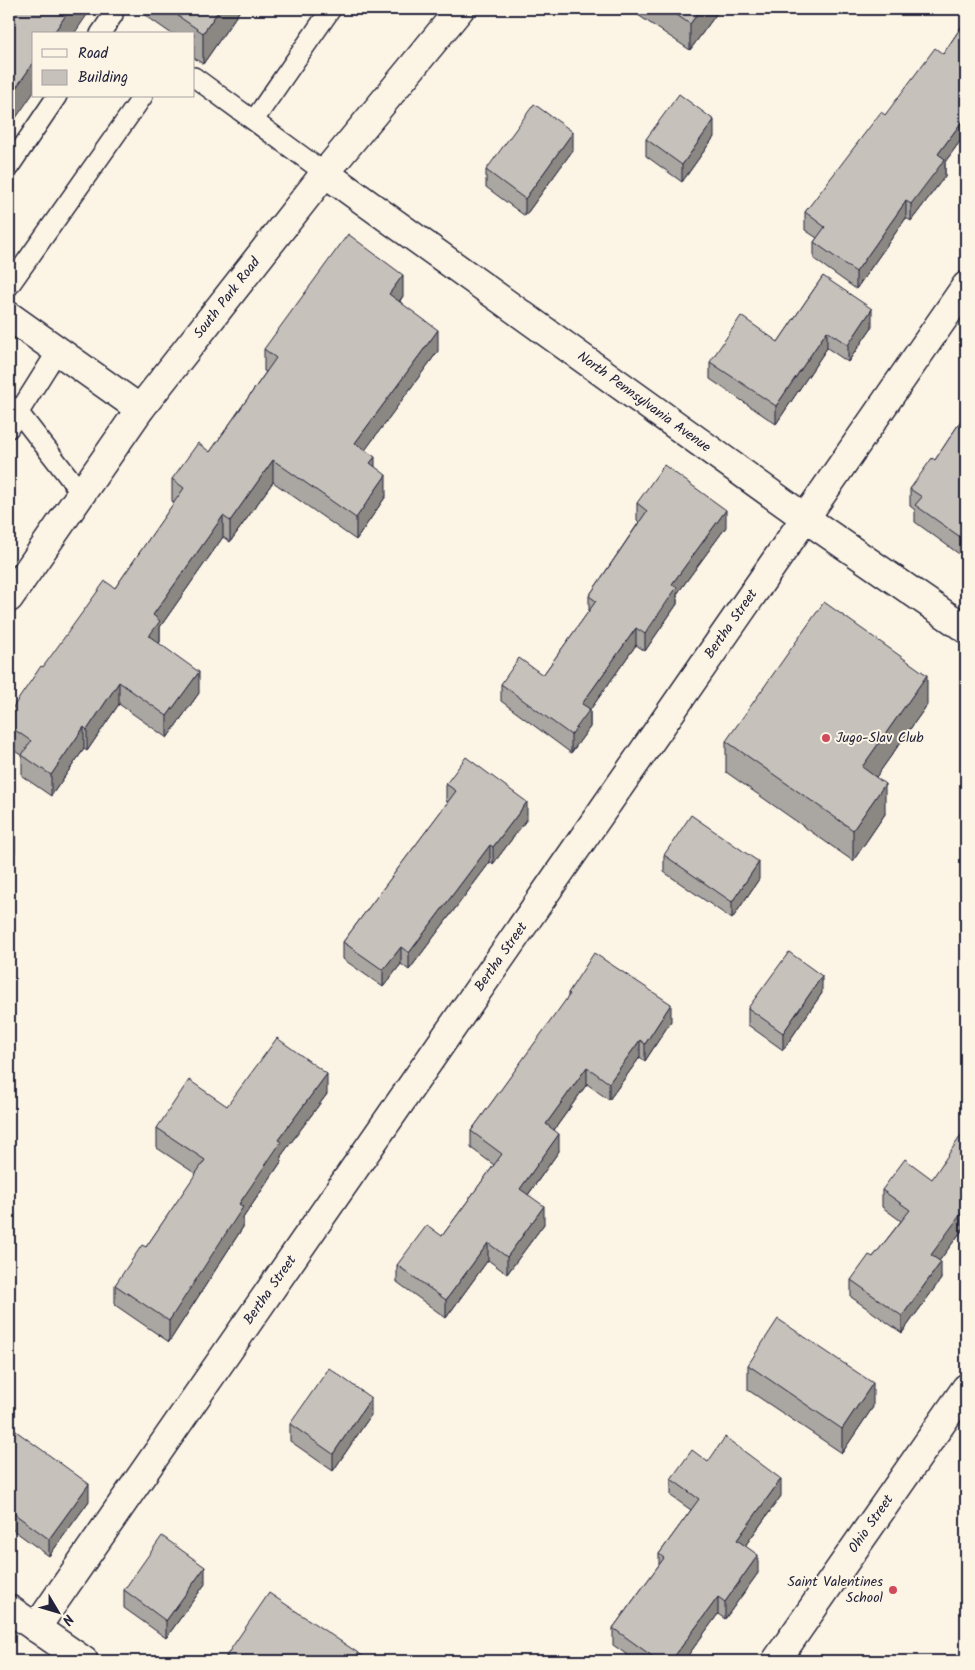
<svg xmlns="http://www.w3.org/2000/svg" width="975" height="1670" viewBox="0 0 975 1670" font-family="Kalam,sans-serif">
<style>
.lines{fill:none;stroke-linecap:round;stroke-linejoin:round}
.service-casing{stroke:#22223b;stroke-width:22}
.minor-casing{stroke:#22223b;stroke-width:31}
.tertiary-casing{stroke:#22223b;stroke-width:31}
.secondary-casing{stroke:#22223b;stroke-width:31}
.service{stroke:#fcf5e5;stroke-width:19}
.minor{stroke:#fcf5e5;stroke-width:28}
.tertiary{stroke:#fcf5e5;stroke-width:28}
.secondary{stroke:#fcf5e5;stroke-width:28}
.wall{fill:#aaa6a1;stroke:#22223b}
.shaded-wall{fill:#8b8783;stroke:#22223b}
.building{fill:#c6c1bb;stroke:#22223b}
.poi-dot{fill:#d1495b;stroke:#fcf5e5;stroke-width:2}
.labels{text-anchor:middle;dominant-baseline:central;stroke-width:4;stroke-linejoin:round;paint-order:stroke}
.street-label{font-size:14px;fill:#22223b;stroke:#fcf5e5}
.poi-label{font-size:14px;fill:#22223b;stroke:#fcf5e5;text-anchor:start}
</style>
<rect width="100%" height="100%" fill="#fcf5e5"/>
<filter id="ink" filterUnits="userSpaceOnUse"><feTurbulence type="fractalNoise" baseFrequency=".02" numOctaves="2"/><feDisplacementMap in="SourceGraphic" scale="10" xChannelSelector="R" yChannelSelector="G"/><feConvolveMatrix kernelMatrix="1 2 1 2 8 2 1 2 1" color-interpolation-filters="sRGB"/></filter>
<g filter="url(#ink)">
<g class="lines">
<defs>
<g id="service">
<path d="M100,34l13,-19"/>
<path d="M194,77l131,96"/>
<path d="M254,120l77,-111"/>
<path d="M9,167l48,-71"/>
<path d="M9,286l134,-190"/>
<path d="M9,405l10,8 62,80"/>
<path d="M9,428l49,-78"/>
</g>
<g id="minor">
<path d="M325,173l480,345 161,111"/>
<path d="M9,316l131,93"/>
<path d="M36,1628l930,-1342"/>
<path d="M776,1661l190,-273"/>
</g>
<path id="tertiary" d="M9,1609l75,52"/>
<path id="secondary" d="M9,598l131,-189 185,-236 135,-164"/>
</defs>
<use href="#service" class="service-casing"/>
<use href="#minor" class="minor-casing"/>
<use href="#tertiary" class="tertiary-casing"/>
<use href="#secondary" class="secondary-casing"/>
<use href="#service" class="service"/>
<use href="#minor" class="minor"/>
<use href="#tertiary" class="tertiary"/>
<use href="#secondary" class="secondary"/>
</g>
<g class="wall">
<path d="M136,9h105l-38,55 -9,-6v-24h-22z"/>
<path d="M629,9h91l-30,41z"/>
<path d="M966,20v113l-21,29v14l-34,45 -5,-3 -50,71 -42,-30v-17l3,-4 -12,-8v-18l80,-97 58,-61z"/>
<path d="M714,137l-32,45 -36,-26v-17z"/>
<path d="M573,150l-48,66 -39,-29v-17z"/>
<path d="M823,276l49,51 -24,35 -21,-14 -51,76 -66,-45v-17l68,-20z"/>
<path d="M403,296l-3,5 38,50 -73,99 10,17 11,29 -30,44 -83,-58 -43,60 -7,-5 -63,90v15l-1,1 40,50 -32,45 -48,-34 -32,47 -3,-2 -33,47 -29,-20v-20l-13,-9v-34l34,-46 72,-79 59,-85 -2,-2v-22l38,-27 56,-80 -2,-1v-22z"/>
<path d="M966,413v146l-51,-37v-12l-5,-4v-17l25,-29z"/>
<path d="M637,503l89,24 -49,67v10l-32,47 -9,-6 -46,65v17l-19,26 -70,-52v-17l42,-9 46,-64v-15l50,-74 -2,-2z"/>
<path d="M927,705l-51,72 9,37 -32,47 -127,-89v-31z"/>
<path d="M446,784l81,35 -34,45 -3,-2 -81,108 -8,-6 -18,23 -40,-28v-17l105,-140 -2,-1z"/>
<path d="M664,855l95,24 -27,40 -68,-47z"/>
<path d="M568,993l103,28 -26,40 -5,-4 -31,43 -22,-16 -33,46 5,21 -31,44 16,29 -37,50 -19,-14 -42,58 -49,-36v-17l45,-29 52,-71 -23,-17v-17l97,-133z"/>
<path d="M822,993l-39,57 -35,-25v-17z"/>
<path d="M327,1094l-46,62v6l-38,56v9l-74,115 -54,-37v-20l31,-38 50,-73 -39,-26v-20l70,-22z"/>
<path d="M882,1190l84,35 -27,36 2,18 -39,54 -51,-36v-17l22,-23 28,-36 -19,-14z"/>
<path d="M748,1365l125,42 -31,46 -94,-63z"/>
<path d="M9,1407l3,19 -1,2 78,73 -40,55 -40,-29z"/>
<path d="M371,1415l-38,56 -43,-30v-17z"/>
<path d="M708,1462l73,34 -36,50 13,27 -33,46 -7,-5 -34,47h-48l-23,-16v-17l46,-63v-11l32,-44 -20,-14v-17z"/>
<path d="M205,1584l-39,54 -42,-30v-18z"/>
<path d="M226,1656l144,5h-144z"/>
</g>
<g class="shaded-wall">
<path d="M70,9h21l-17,25h-21z"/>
<path d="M220,9h21l-38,55v-31z"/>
<path d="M701,9h19l-30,41v-26z"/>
<path d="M34,62v30l-25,36v-30z"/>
<path d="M966,116v17l-21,29v14l-34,45v-17l27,-50z"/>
<path d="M714,120v17l-32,45v-17z"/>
<path d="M573,132v18l-48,66v-17z"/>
<path d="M906,201v17l-50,71v-17z"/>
<path d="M403,275v21l-14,19v-21z"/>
<path d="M872,309v18l-24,35v-17z"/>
<path d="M438,330v21l-83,113v-21z"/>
<path d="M827,331v17l-51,76v-18z"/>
<path d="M375,457v21l-5,-15z"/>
<path d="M273,460v22l-43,60v-21z"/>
<path d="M386,475v21l-30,44v-22z"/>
<path d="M726,510v17l-49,67v10l-32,47v-17l27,-50z"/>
<path d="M223,516v21l-63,90v15l-11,16v-22l4,-21z"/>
<path d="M636,628v17l-46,65v17l-19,26v-18l11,-31z"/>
<path d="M199,672v21l-32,45v-22z"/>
<path d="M927,675v30l-65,92v-30z"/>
<path d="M119,682v22l-32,47v-21z"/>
<path d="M84,727v22l-33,47v-21z"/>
<path d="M885,784v30l-32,47v-31z"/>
<path d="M527,802v17l-34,45v-17z"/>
<path d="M15,835v18l-6,8v-17z"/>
<path d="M490,845v17l-81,108v-17z"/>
<path d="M759,862v17l-27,40v-17z"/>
<path d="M401,947v17l-18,23v-17z"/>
<path d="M822,976v17l-39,57v-17z"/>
<path d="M671,1004v17l-26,40v-17z"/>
<path d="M640,1040v17l-31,43v-17z"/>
<path d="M587,1067v17l-41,57v-17z"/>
<path d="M327,1074v20l-46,62v6l-38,56v9l-74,115v-21l109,-181z"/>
<path d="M559,1134v17l-39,55v-17z"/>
<path d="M966,1203v22l-35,47v-17z"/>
<path d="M544,1206v18l-37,50v-17z"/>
<path d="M488,1243v17l-42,58v-18z"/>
<path d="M941,1262v17l-39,54v-17z"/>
<path d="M873,1383v24l-31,46v-24z"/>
<path d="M371,1398v17l-38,56v-17z"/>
<path d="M12,1409v17l-3,5v-18z"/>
<path d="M781,1479v17l-44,61v-17z"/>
<path d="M89,1484v17l-40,55v-17z"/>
<path d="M758,1555v18l-33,46v-17z"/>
<path d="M205,1567v17l-39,54v-17z"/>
<path d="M718,1597v17l-34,47h-13z"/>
</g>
<g class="building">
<path d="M9,9h61l-17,25h-19v28l-25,36z"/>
<path d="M180,9h40l-17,24 -25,-17 5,-6z"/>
<path d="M668,9h33l-11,15z"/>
<path d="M966,20v96l-28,38 7,5 -34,45 -5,-3 -50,71 -42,-30 11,-15 -20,-15 76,-100 4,3 50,-67 8,6z"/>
<path d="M679,94l35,26 -32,45 -36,-26z"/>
<path d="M534,104l39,28 -48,67 -39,-29z"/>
<path d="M348,234l55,41 -14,19 49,36 -83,113 20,14 -5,6 16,12 -30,43 -83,-58 -43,61 -7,-5 -70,99 7,6 -11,15 50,36 -32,44 -48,-34 -32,48 -3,-3 -33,48 -29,-20 9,-14 -22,-15v-13l32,-47 2,1 62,-86 10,7 69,-100 -12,-9 26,-36 12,9 66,-94 -12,-9z"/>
<path d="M823,276l49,33 -24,36 -21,-14 -51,75 -66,-44 31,-46 37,26z"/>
<path d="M966,413v128l-51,-36 7,-8 -12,-8 22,-31 3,2z"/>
<path d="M664,465l62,45 -54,74 5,3 -32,47 -9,-6 -54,76 8,5 -19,26 -70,-51 18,-26 24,17 53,-74 -7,-5 58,-85 -10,-8z"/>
<path d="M824,602l103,73 -65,92 23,17 -32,46 -127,-89z"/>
<path d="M466,757l61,45 -34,45 -3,-2 -81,108 -8,-6 -18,23 -40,-28 113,-151 -10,-7z"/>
<path d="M691,815l68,47 -27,40 -68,-47z"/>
<path d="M9,831l6,4 -6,9z"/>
<path d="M789,952l33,24 -39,57 -35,-25z"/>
<path d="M594,953l77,51 -26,40 -5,-4 -31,43 -22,-16 -41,57 13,10 -39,55 24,17 -37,51 -19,-14 -42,57 -49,-35 30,-40 15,11 60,-82 -31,-23 99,-137 -2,-1z"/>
<path d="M277,1038l50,36 -49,66 3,2 -42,62 4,3 -74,114 -54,-36 27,-40 4,2 59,-87 -48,-32 32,-48 38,26z"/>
<path d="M966,1128v79l-35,48 10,7 -39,54 -51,-36 18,-25 4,2 37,-47 -28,-20 23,-31 27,20z"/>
<path d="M778,1319l95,64 -31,46 -94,-64z"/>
<path d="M329,1368l42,30 -38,56 -43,-30z"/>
<path d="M9,1407l3,2 -3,4z"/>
<path d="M9,1426l80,58 -40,55 -40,-29z"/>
<path d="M725,1437l56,42 -44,61 21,15 -33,47 -7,-5 -47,64h-12l-46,-33 51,-70 -5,-4 40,-55 -28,-20 21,-29 16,12z"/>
<path d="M162,1536l43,31 -39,54 -42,-31z"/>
<path d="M269,1593l101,68h-136l-8,-5z"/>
<path d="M944,1656l9,5h-13z"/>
</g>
</g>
<g class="poi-dot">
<circle cx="826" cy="738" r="5"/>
<circle cx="893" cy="1590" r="5"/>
</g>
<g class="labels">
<g class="street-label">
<text transform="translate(227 298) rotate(-52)">South Park Road</text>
<text transform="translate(644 402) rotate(36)">North Pennsylvania Avenue</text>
<text transform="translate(731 624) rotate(-55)">Bertha Street</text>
<text transform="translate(501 957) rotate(-55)">Bertha Street</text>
<text transform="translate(270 1290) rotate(-55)">Bertha Street</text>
<text transform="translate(871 1524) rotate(-55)">Ohio Street</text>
</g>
<g class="poi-label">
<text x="836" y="738">Jugo-Slav Club</text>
<text x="883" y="1582" text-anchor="end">Saint Valentines<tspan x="883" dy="16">School</tspan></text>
</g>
</g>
<rect width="975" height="1670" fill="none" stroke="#fcf5e5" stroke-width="30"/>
<rect x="15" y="15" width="945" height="1640" fill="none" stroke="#22223b" stroke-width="2" filter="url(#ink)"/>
<rect x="32" y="32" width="162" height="65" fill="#fcf5e5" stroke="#a5a1a1"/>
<rect x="42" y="49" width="25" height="8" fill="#fcf5e5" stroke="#a5a1a1"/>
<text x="78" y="58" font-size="15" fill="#22223b">Road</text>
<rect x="42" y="70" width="25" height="15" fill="#c6c1bb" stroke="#a5a1a1"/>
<text x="78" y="82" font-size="15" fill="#22223b">Building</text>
<g transform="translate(58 1612) rotate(128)" stroke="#fcf5e5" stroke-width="4" paint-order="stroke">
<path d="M0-4L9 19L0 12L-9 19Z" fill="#22223b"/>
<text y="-8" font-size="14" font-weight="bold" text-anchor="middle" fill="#22223b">N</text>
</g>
</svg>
